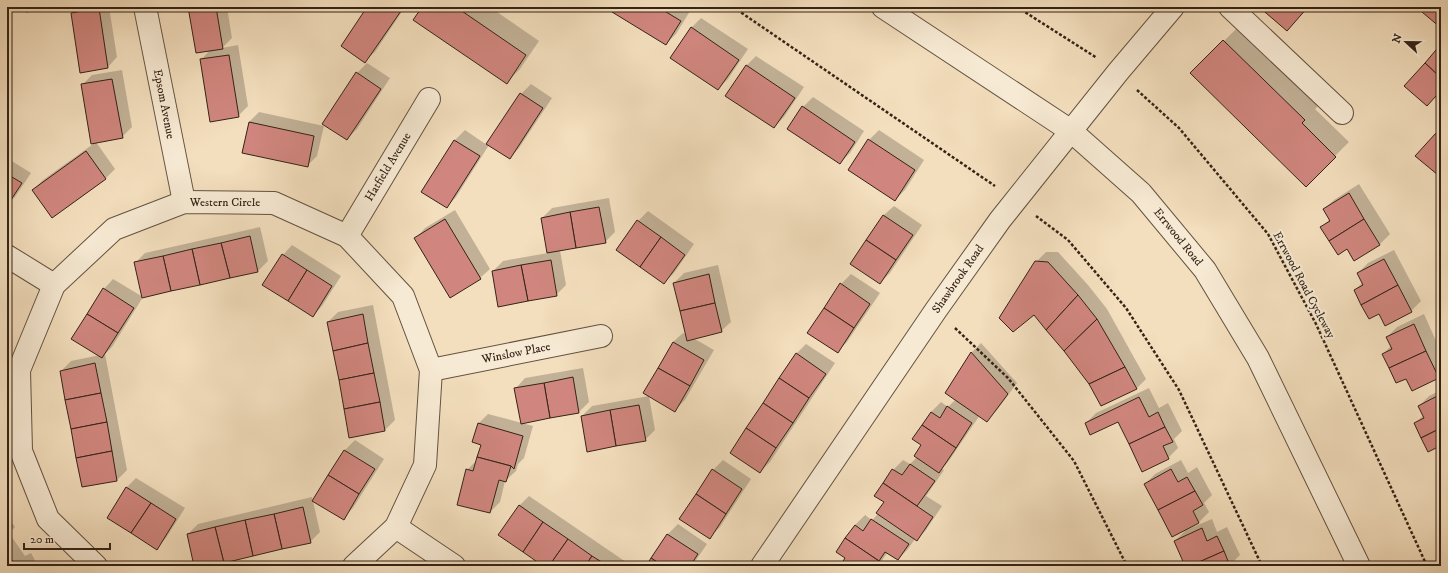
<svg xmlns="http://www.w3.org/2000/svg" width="1448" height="573" viewBox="0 0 1448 573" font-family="'IM FELL DW Pica',serif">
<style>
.shadow{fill:#0003}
.building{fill:#d0867e;stroke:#342317}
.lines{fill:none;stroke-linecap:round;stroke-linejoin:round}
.minor-casing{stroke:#645240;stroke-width:24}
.path{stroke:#342317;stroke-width:2.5;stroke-dasharray:3 2;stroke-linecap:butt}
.minor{stroke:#f7ead4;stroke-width:22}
.labels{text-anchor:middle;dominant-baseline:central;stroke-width:4;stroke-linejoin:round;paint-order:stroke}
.street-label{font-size:12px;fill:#342317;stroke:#f7ead4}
</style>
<rect width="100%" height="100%" fill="#f3debd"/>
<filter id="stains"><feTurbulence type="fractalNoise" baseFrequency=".005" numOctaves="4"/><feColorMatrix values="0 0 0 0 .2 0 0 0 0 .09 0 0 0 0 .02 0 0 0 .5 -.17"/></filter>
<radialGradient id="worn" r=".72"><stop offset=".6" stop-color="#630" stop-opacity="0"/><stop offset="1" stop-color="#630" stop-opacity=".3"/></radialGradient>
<g class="shadow">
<path d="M78,7h31l8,50 -9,10 -36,-54z"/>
<path d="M189,7h38l5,31 -10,10 16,-3 10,61 -10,10 -37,-56 10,-11z"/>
<path d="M369,7h36l-30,45 -10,9z"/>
<path d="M423,7h67l49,34 -19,28 -14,14z"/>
<path d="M616,7h68l6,4 -14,23 -10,10z"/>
<path d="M1419,7h22v20z"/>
<path d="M701,18l47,31 -20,30 -10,10 -27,-61z"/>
<path d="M1238,27l80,79 -3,3 34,33 -43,43 -114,-112z"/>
<path d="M756,56l48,31 -20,30 -10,10 -28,-61z"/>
<path d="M367,63l23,15 -33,51 -10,10 10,-66z"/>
<path d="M122,70l10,57 -10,10 -40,-52 10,-10z"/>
<path d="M531,84l21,14 -33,50 -9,10 -21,-13 -33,52 -9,10 -24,-16 32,-51 10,-10 22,15 34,-51z"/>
<path d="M813,97l51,34 -14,22 -10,10 -37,-56z"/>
<path d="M259,112l65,14 -7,30 -10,10 -58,-44z"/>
<path d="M1441,129v48l-24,-21z"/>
<path d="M879,130l45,30 -19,30 -10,10 -26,-60z"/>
<path d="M96,142l19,27 -10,10 -72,11 10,-10z"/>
<path d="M7,158l24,15 -16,24 -8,8z"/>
<path d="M1359,184l31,50 -10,10 -25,15 -8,-11 -25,-21 8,-8 -6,-10 10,-9z"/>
<path d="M609,198l6,34 -10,10 -45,8 6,35 -10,10 -63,-24 10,-10 45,-8 -6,-35 10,-10z"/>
<path d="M894,206l28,19 -32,48 -10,10 -29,-19 33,-49z"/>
<path d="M455,210l35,59 -10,9 -64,-40 9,-10z"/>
<path d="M648,211l46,33 -20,29 -10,10 -26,-62z"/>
<path d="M260,227l8,34 -10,10 -123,-8 10,-10z"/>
<path d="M292,245l49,31 -19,30 -9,10 -30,-61z"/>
<path d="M1394,250l27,51 -10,10 -32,2 -24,-23 8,-8 -5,-9 10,-10z"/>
<path d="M1046,252h12l30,33 19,24 39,70 -10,10 -46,-5 -25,-34 -31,-36 2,-52z"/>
<path d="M718,265l13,57 -10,9 -28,7 21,12 -29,50 -10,10 -2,-68 10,-9 3,1 -12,-51 10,-10z"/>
<path d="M851,274l29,19 -33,49 -10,10 4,-68z"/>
<path d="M113,279l30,18 -31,50 -7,7 22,116 -10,10 -35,6 -21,-115 10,-10 29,-6 4,-66z"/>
<path d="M373,305l22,115 -10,10 -35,7 -22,-115 10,-10z"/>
<path d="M1424,314l17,38v23l-3,3h-32l-23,-24 8,-8 -4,-9 10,-10z"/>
<path d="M981,343l36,40 -20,27 -10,10 -7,-5 -32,47 -6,7 2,1 -18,26 16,10 -16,24 -10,10 -1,-1 -7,10 -10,10 -10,-7 -10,14h-37l6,-8 -9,-7 17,-26 10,-10 7,5 6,-6 7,-12 -9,-6 17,-26 10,-10 7,4 7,-7 6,-13 -9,-6 17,-26 10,-10 7,5 8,-8 15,-46z"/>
<path d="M806,344l29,19 -65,99 -10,10 36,-118z"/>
<path d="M583,368l6,34 -10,10 -63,-24 9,-10z"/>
<path d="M1149,388l10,20 9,-5 14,28 -8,8 4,9 -10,10 -49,-37 -33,2 10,-10z"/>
<path d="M1441,390v61l-3,-5 -23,-23 9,-8 -5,-9 10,-10z"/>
<path d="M649,396l6,34 -10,10 -63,-24 10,-10z"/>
<path d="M488,414l45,12 -9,32 -6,6 -2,7 -11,10 -5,21 -10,10 -23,-42 10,-10 5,-16 -4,-20z"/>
<path d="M355,440l29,19 -31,49 -10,10 -29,-18 31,-50z"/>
<path d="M723,460l28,19 -31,48 -10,10 -29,-19 32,-48z"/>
<path d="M1181,460l7,13 9,-6 15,28 -8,8 5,9 -10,10 -26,14 -28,-52 10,-10z"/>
<path d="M136,478l49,30 -19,30 -9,10 -30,-61z"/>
<path d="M529,496l97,66 -2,4h-79l-26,-60z"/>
<path d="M312,497l8,35 -10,10 -104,24h-11l-7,-32 10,-10z"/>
<path d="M7,516l8,11 -6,6 16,23 6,-3 6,11 -1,2h-29z"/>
<path d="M1212,519l5,13 10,-5 13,28 -8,8 1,3h-47l-11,-25 11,-11z"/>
<path d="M678,524l29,20 -15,22h-45l21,-32z"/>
</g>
<g class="building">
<path d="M25,7h31l-30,5z"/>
<path d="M188,7h28l7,42 -27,4z"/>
<path d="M367,7h28l6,4 -36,52 -24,-17z"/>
<path d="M422,7h34l70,48 -19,29 -94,-64z"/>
<path d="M615,7h43l23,14 -15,24 -54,-33z"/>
<path d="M1259,7h49l-21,24z"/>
<path d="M1426,7h15v21l-19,-16z"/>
<path d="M99,8l9,60 -28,5 -9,-60z"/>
<path d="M691,27l48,33 -21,30 -48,-32z"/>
<path d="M1223,40l82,80 -3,3 34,34 -30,30 -116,-114z"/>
<path d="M1441,44v34l-16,-15z"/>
<path d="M229,55l10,62 -29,5 -10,-63z"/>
<path d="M1425,63l16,15v22l-5,-4 -9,10 -23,-20z"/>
<path d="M746,65l49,33 -21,30 -49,-32z"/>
<path d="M356,72l25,17 -34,51 -25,-16z"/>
<path d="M112,79l11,59 -32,6 -10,-60z"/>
<path d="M520,93l23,15 -33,51 -24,-15z"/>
<path d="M802,106l53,36 -15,22 -53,-35z"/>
<path d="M249,122l65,14 -6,31 -66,-14z"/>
<path d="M1436,133l5,4v35l-3,3 -23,-19z"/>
<path d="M868,139l47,31 -20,31 -47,-31z"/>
<path d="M454,140l26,16 -33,52 -26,-16z"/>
<path d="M86,151l20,28 -54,39 -20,-28z"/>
<path d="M7,174l15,9 -15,23z"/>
<path d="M1349,193l15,26 -35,22 -9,-14 10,-6 -7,-12z"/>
<path d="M599,207l7,36 -30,5 -6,-36z"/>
<path d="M570,212l6,36 -29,5 -6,-35z"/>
<path d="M883,215l30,20 -17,25 -30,-20z"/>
<path d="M445,219l36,60 -31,19 -36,-60z"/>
<path d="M1364,219l16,26 -26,16 -7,-12 -9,6 -9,-14z"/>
<path d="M637,220l24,17 -21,30 -24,-17z"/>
<path d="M250,236l8,36 -28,6 -9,-35z"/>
<path d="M661,237l24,18 -21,29 -24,-17z"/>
<path d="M866,240l30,20 -16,24 -30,-20z"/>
<path d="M221,243l9,35 -30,7 -8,-36z"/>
<path d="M192,249l8,36 -29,6 -8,-35z"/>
<path d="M282,254l25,16 -19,31 -26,-16z"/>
<path d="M163,256l8,35 -29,7 -8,-36z"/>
<path d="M1384,259l14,26 -37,20 -7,-15 9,-5 -6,-12z"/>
<path d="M551,260l6,36 -29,5 -7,-36z"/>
<path d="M1035,261l13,1 30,33 -32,35 -12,-15 -21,17 -14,-14z"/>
<path d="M521,265l7,36 -30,6 -6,-36z"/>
<path d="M307,270l25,16 -19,31 -25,-16z"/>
<path d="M709,274l6,29 -35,8 -7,-28z"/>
<path d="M840,283l30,21 -16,24 -30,-20z"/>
<path d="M1398,285l14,27 -27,14 -6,-12 -10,5 -8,-14z"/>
<path d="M103,288l31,20 -16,25 -31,-19z"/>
<path d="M1078,295l19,24 -33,32 -18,-21z"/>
<path d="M715,303l7,29 -35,9 -7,-30z"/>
<path d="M824,308l30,20 -16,25 -31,-20z"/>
<path d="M87,314l31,19 -16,25 -31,-19z"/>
<path d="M363,314l5,29 -35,8 -6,-29z"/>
<path d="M1097,319l28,48 -36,17 -25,-33z"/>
<path d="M1414,324l12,27 -37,17 -7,-14 10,-5 -6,-12z"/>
<path d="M673,342l31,18 -14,26 -32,-18z"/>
<path d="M368,343l6,30 -35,7 -6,-29z"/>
<path d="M1426,351l13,27 -27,13 -6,-12 -10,4 -7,-15z"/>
<path d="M971,352l37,42 -21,28 -42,-29z"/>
<path d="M796,353l30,21 -17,24 -30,-20z"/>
<path d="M95,363l6,30 -36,7 -5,-29z"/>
<path d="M1125,367l12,22 -36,17 -12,-22z"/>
<path d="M658,368l32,18 -15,26 -32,-19z"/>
<path d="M374,373l6,29 -36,7 -5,-29z"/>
<path d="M573,377l6,36 -29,5 -6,-35z"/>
<path d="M779,378l30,20 -16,25 -30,-20z"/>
<path d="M544,383l6,35 -29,6 -7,-36z"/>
<path d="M101,393l6,29 -36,7 -6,-29z"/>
<path d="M1441,394v34l-20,10 -7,-15 10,-5 -6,-12z"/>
<path d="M1139,397l10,20 9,-5 7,15 -36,17 -11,-22 -28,13 -5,-12z"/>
<path d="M380,402l5,29 -36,7 -5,-29z"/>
<path d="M763,403l30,20 -17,25 -30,-20z"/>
<path d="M639,405l7,36 -30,5 -6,-36z"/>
<path d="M947,406l25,17 -16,25 -34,-23 9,-13 9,6z"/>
<path d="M610,410l6,36 -29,6 -6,-36z"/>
<path d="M107,422l5,29 -36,7 -5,-29z"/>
<path d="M478,423l45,13 -9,33 -3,-3 -34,-9 4,-12 -9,-3z"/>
<path d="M922,425l34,23 -17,25 -25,-17 7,-11 -9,-6z"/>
<path d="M1165,427l8,15 -10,4 6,13 -27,13 -13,-28z"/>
<path d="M746,428l30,20 -16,25 -30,-20z"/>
<path d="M1441,428v26l-3,-7 -10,5 -7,-14z"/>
<path d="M344,450l31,19 -16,25 -31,-19z"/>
<path d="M112,451l5,30 -35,6 -6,-29z"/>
<path d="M477,457l34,9 -5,16 -7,-2 -9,33 -33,-8 9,-36 7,2z"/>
<path d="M910,464l25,17 -18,25 -34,-23 9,-14 10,6z"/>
<path d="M712,469l30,20 -16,25 -30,-20z"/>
<path d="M1171,469l7,13 9,-5 8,14 -37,19 -14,-26z"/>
<path d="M328,475l31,19 -15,26 -32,-19z"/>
<path d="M883,483l50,34 -16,24 -41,-28 8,-11 -10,-6z"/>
<path d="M126,487l25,16 -20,30 -24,-15z"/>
<path d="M1195,491l8,14 -10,6 6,12 -27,14 -14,-27z"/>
<path d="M696,494l30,20 -16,25 -31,-20z"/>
<path d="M151,503l25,16 -19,31 -26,-17z"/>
<path d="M519,505l24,17 -20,30 -25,-17z"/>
<path d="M303,507l8,36 -29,6 -8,-35z"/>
<path d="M274,514l8,35 -29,7 -8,-36z"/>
<path d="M871,519l38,25 -11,16 -13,-8 -6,9 -34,-23 10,-13 8,6z"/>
<path d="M245,520l8,36 -29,7 -9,-36z"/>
<path d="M543,522l25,17 -19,27h-6l-20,-14z"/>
<path d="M215,527l9,36 -14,3h-16l-7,-32z"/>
<path d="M1202,528l5,13 10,-5 7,15 -34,15h-5l-11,-25z"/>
<path d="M667,534l31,20 -8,12h-27l-12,-8z"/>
<path d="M845,538l34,23 -3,5h-36l5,-8 -9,-6z"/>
<path d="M568,539l24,17 -7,10h-36z"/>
<path d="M1224,551l6,15h-40z"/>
<path d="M7,553l8,12 5,-3 3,4h-16z"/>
<path d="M592,556l16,10h-23z"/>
<path d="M651,558l12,8h-17z"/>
</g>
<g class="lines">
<defs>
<g id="minor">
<path d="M145,7l39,195"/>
<path d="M883,7l188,124 70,62 64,77 53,88 101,208"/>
<path d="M1230,7l112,106"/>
<path d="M347,236l82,-137"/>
<path d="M7,256l47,29"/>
<path d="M431,370l170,-34"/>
<path d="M396,527l58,39"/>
<path d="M96,566l-48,-47 -27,-68 -2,-81 35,-85 60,-56 70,-27 90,1 73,33 56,60 28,74 -6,95 -29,62 -42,39"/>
<path d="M762,566l174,-256 64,-90 118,-148 55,-65"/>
</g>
</defs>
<use href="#minor" class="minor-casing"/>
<g class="path">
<path d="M733,7l262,179"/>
<path d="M1017,7l80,51"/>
<path d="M1137,90l42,38 89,106 48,90 111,242"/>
<path d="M1036,216l32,24 58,68 53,82 83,176"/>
<path d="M955,328l53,50 66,83 53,105"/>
</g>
<use href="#minor" class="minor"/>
</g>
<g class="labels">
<g class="street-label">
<text transform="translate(164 104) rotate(79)">Epsom Avenue</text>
<text transform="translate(388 167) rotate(-59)">Hatfield Avenue</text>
<text x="225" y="202">Western Circle</text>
<text transform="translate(1178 237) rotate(51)">Errwood Road</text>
<text transform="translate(958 279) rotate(-55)">Shawbrook Road</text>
<text transform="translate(1304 285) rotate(62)">Errwood Road Cycleway</text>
<text transform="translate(516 353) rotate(-11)">Winslow Place</text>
</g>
</g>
<rect width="1448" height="573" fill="none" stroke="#f3debd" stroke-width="24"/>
<rect x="8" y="8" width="1432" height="557" fill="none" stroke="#342317" stroke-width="2"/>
<rect x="12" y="12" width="1424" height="549" fill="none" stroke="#342317"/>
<g transform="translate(1406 42) rotate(292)" stroke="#f7ead4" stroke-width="3" paint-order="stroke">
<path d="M0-3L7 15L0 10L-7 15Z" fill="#342317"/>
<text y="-6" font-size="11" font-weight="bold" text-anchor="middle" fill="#342317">N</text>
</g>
<path d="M24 543v6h86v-6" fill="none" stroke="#342317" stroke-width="2"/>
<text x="30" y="543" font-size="12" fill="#342317" stroke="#f7ead4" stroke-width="3" paint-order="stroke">20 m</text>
<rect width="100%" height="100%" filter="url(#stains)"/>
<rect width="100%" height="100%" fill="url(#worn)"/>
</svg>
